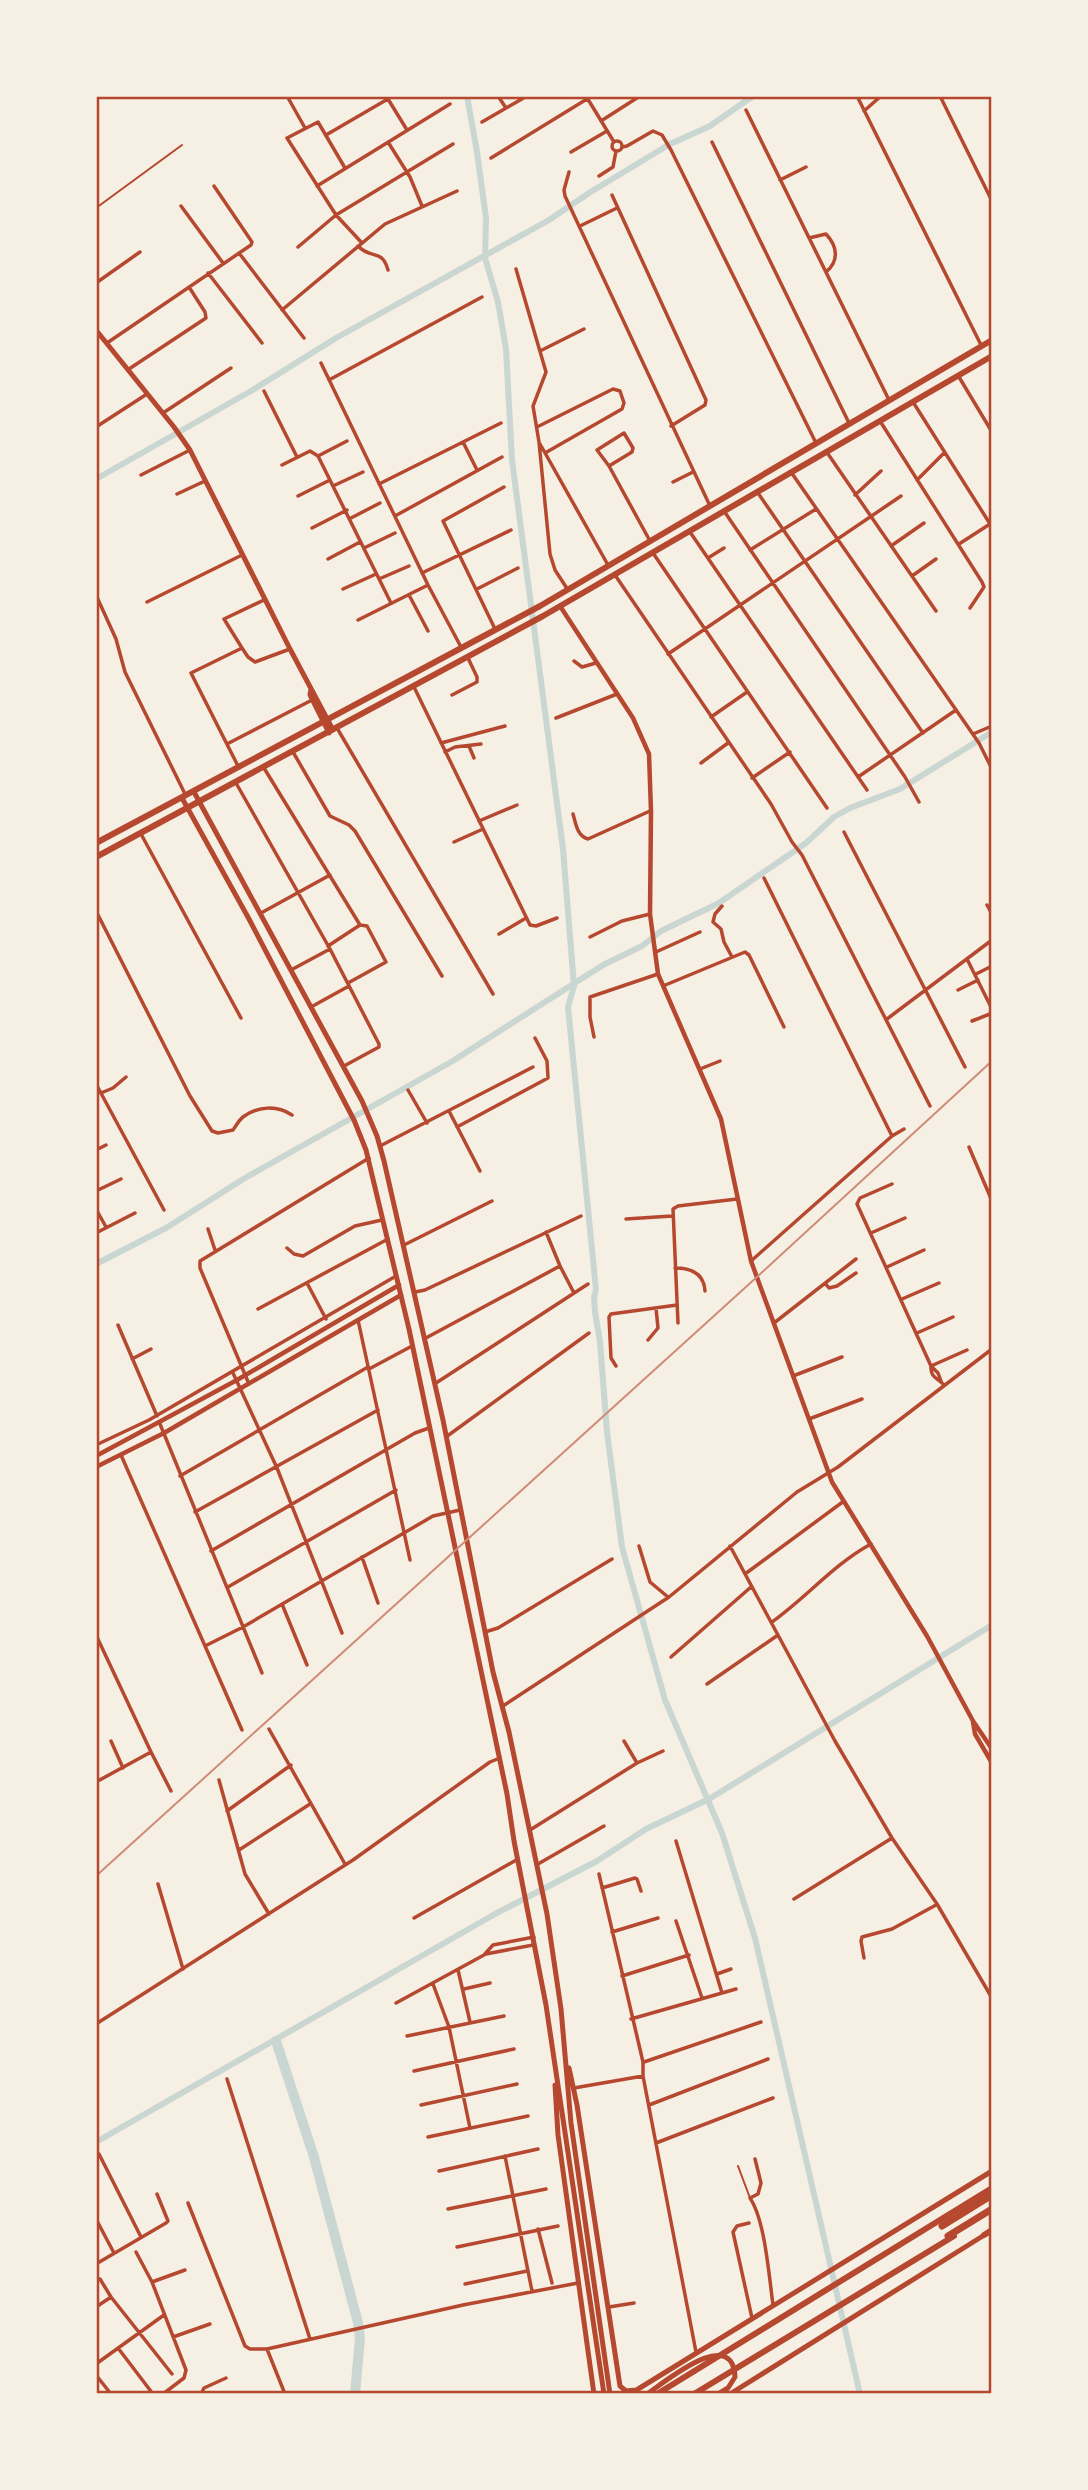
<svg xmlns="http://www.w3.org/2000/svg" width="1088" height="2490" font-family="'Fira Sans',sans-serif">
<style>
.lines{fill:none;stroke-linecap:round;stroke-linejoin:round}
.canal{stroke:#c9d6d2;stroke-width:6}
.river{stroke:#c9d6d2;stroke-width:10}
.service{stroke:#b5482f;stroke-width:2}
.minor{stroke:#b5482f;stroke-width:3.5}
.tertiary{stroke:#b5482f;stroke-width:4.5}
.secondary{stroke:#b5482f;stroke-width:5}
.primary{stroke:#b5482f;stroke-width:6}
.trunk{stroke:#b5482f;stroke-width:6}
.motorway{stroke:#b5482f;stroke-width:7}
.rail{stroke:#cf8b77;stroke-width:2}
.neatline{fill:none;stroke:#b5482f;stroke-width:2.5}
</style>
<rect width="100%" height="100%" fill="#f6efe4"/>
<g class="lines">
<!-- canal -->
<path class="canal" d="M467 96 477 152 486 218 485 258 498 302 506 349 512 460 563 849 574 986 568 1007 596 1290 594 1297 595 1312 600 1342 607 1432 622 1547 665 1700 722 1833 755 1938 860 2394
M96 479 251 391 336 338 549 220 589 193 670 144 710 126 753 96
M96 1264 166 1228 245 1178 451 1062 603 965 642 946 661 931 719 903 806 843 834 817 850 808 900 789 992 732
M96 2142 495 1914 597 1861 646 1829 709 1799 992 1625"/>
<!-- river -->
<path class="river" d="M276 2041 314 2157 358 2323 360 2338 355 2394"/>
<!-- service -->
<path class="service" d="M96 208 182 145
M738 2166 750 2198"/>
<!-- minor -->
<path class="minor" d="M287 96 305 128
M498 96 506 108
M586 96 614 142
M857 96 981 345
M940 96 992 201
M388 99 407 130
M746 110 889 400
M864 111 881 96
M601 121 640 96
M482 122 527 96
M326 135 393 96
M612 146a5 5 0 1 1 10 0a5 5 0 1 1-10 0Z
M388 142 410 177 422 206
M712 142 849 423
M622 147 627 146 653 131 662 135 671 150 816 443
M571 152 607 131
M491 158 587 99
M345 168 318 122 287 138 336 215 362 243
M569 172 564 190 565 196 710 506
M599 176 613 167 616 151
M780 180 806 167
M317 186 450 104
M612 195 706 400 705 405 671 426
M181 206 223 263
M580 226 617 208
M809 238 826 234C838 247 839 261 826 272
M358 246C371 260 382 248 388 270
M298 247 336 215 453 144
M239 253 304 338
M516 269 546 372 533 406 539 442 550 554 555 570 568 590
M208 273 262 343
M96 283 140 252
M282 310 385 224 457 191
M107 343 251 245 252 242 214 186
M540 351 584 329
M321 363 428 585 461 647
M129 369 206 318 205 312 189 287
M959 377 992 432
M329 380 482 297
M264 391 297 457
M913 402 992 527
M163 413 231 368
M880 421 982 582 984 587 970 608
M96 427 147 394
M537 427 613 389 620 391 624 403 622 409 545 453
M463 442 477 470
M540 444 608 565
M826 451 936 611
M318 456 391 603
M282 465 310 451 318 456 347 441
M609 466 632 452 633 448 624 433 597 450 609 466 650 541
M791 472 979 743 992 769
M141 475 190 450
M917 480 944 453
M673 482 693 472
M379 484 501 423
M333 486 363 472
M758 493 923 733
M177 494 205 481
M855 495 881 471
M298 496 330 480
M724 511 905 777 919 802
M395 516 502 457
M351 518 380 503
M312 528 347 510
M690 532 867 790
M959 544 990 524
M891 546 924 523
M364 548 395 533
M750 550 816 509
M653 553 827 808
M708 558 724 548
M328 559 360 542
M422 573 511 530
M615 575 771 804 792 842 802 855 930 1106
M912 576 936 559
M379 579 409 566
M343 589 376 574
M477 589 518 568
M96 595 116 639 125 672 186 796
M409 595 428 631
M147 602 242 555
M358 620 428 585
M495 629 443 521 504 487
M242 648 248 657 255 662 290 649
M668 654 901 496
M574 661 582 667 596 663
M414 687 530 925 536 926 557 918
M452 695 477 682V677L468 658
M711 717 747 692
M556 718 617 694
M337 728 493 994
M973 734 992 726
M441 743 505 726
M227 744 312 700
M469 746 474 758
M293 752 330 816 349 825 355 831 442 976
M445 752 455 747 481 744
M701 763 728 743
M239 768 191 673 242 648 224 619 264 600
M264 768 360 925 367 926 386 962 348 983
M858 777 956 710
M752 778 790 752
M236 783 330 949 379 1044V1047L344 1066
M573 814C576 824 577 836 588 839L650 811
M479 821 517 805
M844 832 965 1067
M141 834 241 1018
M454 842 483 829
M764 878 892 1136
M987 905 992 914
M722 906 715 914 713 922 721 929 724 942 732 957
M96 911 190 1096 212 1131 218 1133 233 1130C236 1126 239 1120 243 1117 258 1106 277 1105 292 1115
M261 913 330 875
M499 934 526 918
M590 937 622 921 650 914
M328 946 360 925
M656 952 700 932
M967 959 992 1009V1021
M291 970 330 949
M976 974 992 966
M663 986 745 952 749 955 784 1027
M958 990 978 980
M311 1007 349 986
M887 1019 992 940
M972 1021 990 1014
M594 1037 590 1017V997L658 974
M700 1069 720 1061
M96 1084 164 1210
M408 1090 427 1123
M101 1093 113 1088 126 1077
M449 1111 480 1171
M457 1127 548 1078 547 1061 535 1038
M380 1146 533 1067
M969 1147 992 1201
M96 1150 106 1145
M892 1184 860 1198 857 1204 931 1366C930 1378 938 1378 944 1385
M96 1191 121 1179
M96 1209 106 1227
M626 1219 672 1216
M208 1229 215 1250
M546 1232 560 1266
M96 1233 135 1213
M871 1233 905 1218
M404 1245 492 1201
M287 1248 294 1254 303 1256 355 1226 382 1220
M751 1261 892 1136 904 1129
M887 1267 924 1250
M675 1268C692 1268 704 1274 705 1291
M307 1283 326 1319
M825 1283 829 1288 837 1286 856 1273
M415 1292 425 1290 581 1216
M902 1299 939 1283
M258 1309 388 1239
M358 1320 410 1560
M678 1323 673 1209 678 1206 737 1199
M774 1323 856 1259
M118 1325 157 1416
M917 1333 953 1317
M424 1339 560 1266 574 1293
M648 1340 658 1328 656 1308
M132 1359 151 1349
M616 1366 611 1358 609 1317 611 1314 677 1305
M931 1366 967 1350
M931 1366 938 1373 941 1381
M369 1369 412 1346
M233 1373 277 1468 342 1633
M793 1376 842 1357
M436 1383 588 1284
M249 1384 200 1268V1261L369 1158
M809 1419 862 1399
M160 1424 262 1673
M446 1437 589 1333
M96 1445 149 1420 396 1276
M121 1455 242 1730
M180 1476 368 1367
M195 1512 378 1410
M639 1546 650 1582 668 1597
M730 1546 835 1741 892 1838 937 1904 992 1998
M211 1551 415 1433 429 1428
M362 1557 378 1603
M745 1574 844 1501
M228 1587 396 1490
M282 1604 307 1665
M772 1622C806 1598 834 1564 871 1544
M485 1632 498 1628 612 1559
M96 1635 151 1752 96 1782
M207 1645 243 1627 433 1516 460 1510
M671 1657 751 1587
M707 1684 778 1635
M503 1706 669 1597 797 1492 838 1467 992 1349
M269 1729 345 1864
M111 1741 123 1768
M624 1741 637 1763
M151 1752 171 1791
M219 1780 245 1874 269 1914
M227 1811 291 1765
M530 1830 637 1763 663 1751
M676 1841 722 1993
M239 1850 310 1804
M538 1864 604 1826
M599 1874 643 2062V2076L696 2352
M158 1884 183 1969
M602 1888 635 1878 637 1879 641 1891
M794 1899 892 1838
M414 1918 518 1859
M676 1921 702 1998
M612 1932 658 1918
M486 1954 533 1945
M864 1958 861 1941 862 1937 892 1929 936 1905
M458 1970 470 2022
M717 1974 731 1969
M622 1976 689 1955
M433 1984 449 2027 470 2128
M464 1989 490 1983
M396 2003 484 1955 493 1945 534 1937
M631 2019 736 1989
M96 2024 353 1860 490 1762 500 1758
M407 2036 504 2016
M644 2062 761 2022
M414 2071 514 2049
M227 2079 310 2339
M574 2088 643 2076
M421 2105 517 2084
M649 2105 768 2059
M428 2137 528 2116
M656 2143 773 2098
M99 2154 141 2237
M505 2156 532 2291
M755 2159 761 2183 758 2194 750 2198C765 2220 769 2276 773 2305
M439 2171 538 2149
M188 2203 245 2346 250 2349H267L463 2305 578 2283
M448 2209 546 2189
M96 2219 114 2253
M749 2223 737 2226 733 2232 752 2318
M538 2229 552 2283
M457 2247 558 2226
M136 2252 152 2282 186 2370 184 2378 163 2394
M96 2264 166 2223 168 2221 157 2194
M100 2279 111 2297 172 2374
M152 2282 185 2270
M465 2284 527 2271
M96 2307 111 2297
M609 2307 634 2303
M173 2337 210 2324
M118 2348 153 2394
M267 2349 285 2394
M96 2364 164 2315
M96 2375 111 2394
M201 2394 204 2388 226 2378"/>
<!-- tertiary -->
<path class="tertiary" d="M560 606 633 718 649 754 651 811 650 914 658 974 721 1119 751 1261 832 1482 927 1636 973 1721 992 1749
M96 1456 237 1380 399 1285
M96 1467 164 1433 401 1295
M973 1722 975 1734 992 1763"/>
<!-- secondary -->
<path class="secondary" d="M96 330 174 427 190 450 290 649 333 730
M311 689 310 695 329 733
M194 792 362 1101 377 1136 384 1161 443 1420 493 1672 509 1732 547 1914 561 2009 571 2123 610 2394
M182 798 249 919 354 1120 366 1150 409 1329 507 1794 514 1841 546 2005 604 2394
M569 2068 577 2105 620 2386 626 2391 636 2390
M555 2085 558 2135 594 2394
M630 2394 992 2171
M647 2394C665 2382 733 2325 735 2377L728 2388 718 2394
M730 2394 986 2234"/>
<!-- primary -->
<path class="primary" d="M96 843 540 606 992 340
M96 857 543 616 992 356"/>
<!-- trunk -->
<path class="trunk" d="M984 2235 992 2230
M657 2394 992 2188
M694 2394 954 2236"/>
<!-- motorway -->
<path class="motorway" d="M942 2226 992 2195
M948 2236 992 2209"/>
<!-- rail -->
<path class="rail" d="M96 1876 758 1276 992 1061"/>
</g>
<!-- border -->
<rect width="1088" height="2490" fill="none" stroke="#f6efe4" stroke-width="196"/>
<rect x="98" y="98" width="892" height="2294" class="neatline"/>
</svg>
